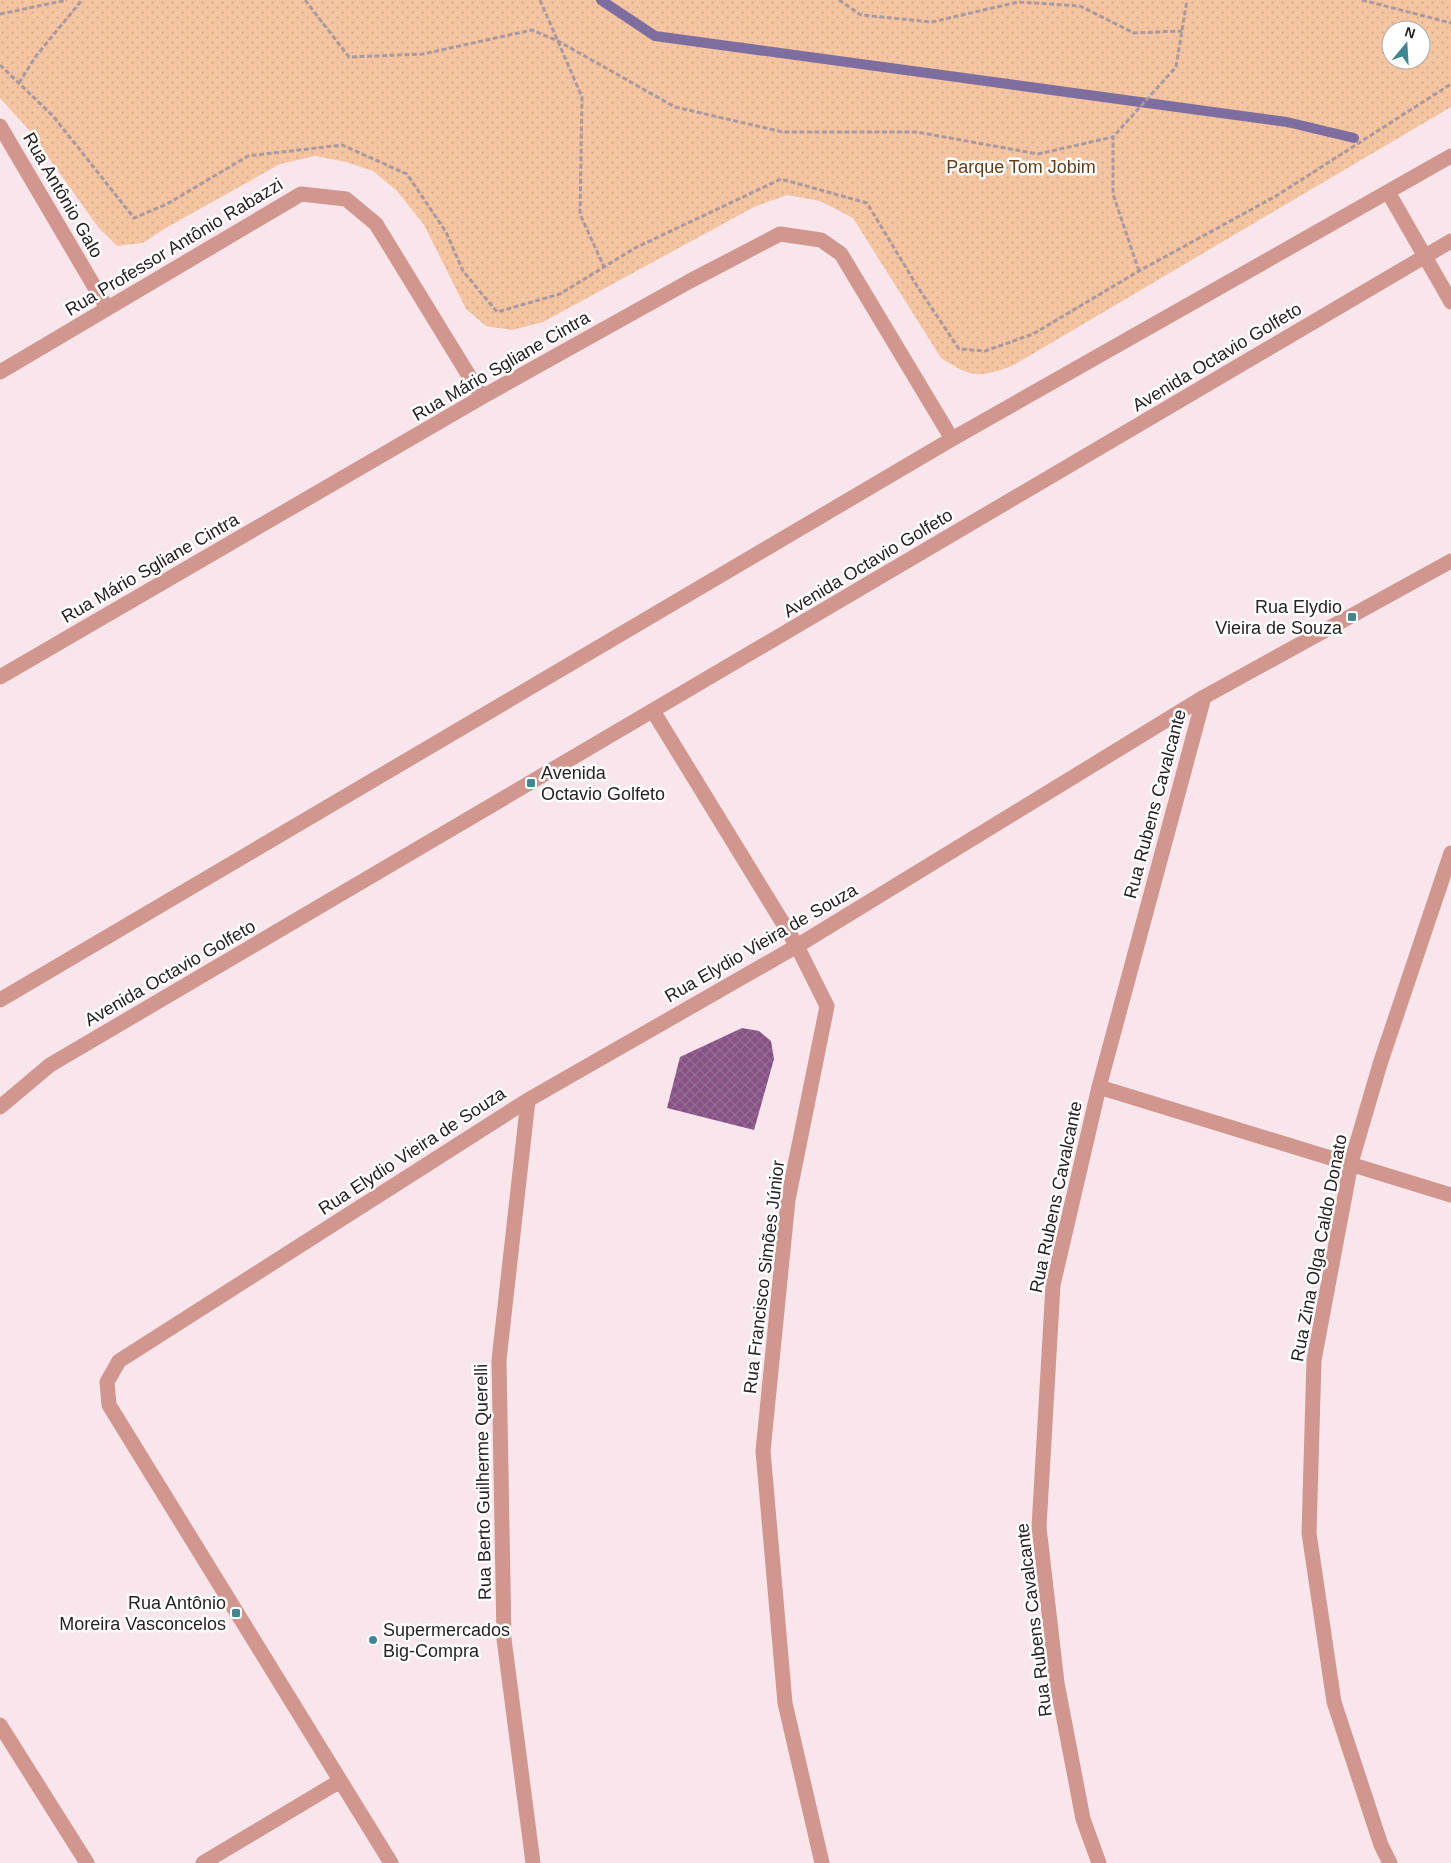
<svg xmlns="http://www.w3.org/2000/svg" width="1451" height="1863" font-family="Helvetica,sans-serif">
<style>
.park{fill:url(#park-dots);fill-rule:evenodd}
.lines{fill:none;stroke-linecap:round;stroke-linejoin:round}
.stream{stroke:#7e6e9f;stroke-width:10}
.building{fill:url(#building-cross-hatch)}
.path{stroke:#a89a9f;stroke-width:3;stroke-dasharray:5 2.5;stroke-linecap:butt}
.minor{stroke:#d1968e;stroke-width:15}
.poi-dot{fill:#408791;stroke:#fff;stroke-width:2}
.labels{text-anchor:middle;stroke-width:5;stroke-linejoin:round;paint-order:stroke}
.park-label{font-size:18px;fill:#683c17;stroke:#fff}
.street-label{font-size:18px;fill:#292224;stroke:#fff}
.poi-label{font-size:18px;fill:#292224;stroke:#fff;text-anchor:end}
</style>
<defs>
<pattern id="park-dots" width="8" height="8" patternUnits="userSpaceOnUse" patternTransform="scale(1.25)"><rect width="8" height="8" fill="#f5c5a2"/><path d="M2 2h.1M6 6h.1" fill="none" stroke="#d2a98b" stroke-width="1.8" stroke-linecap="round"/></pattern>
<pattern id="building-cross-hatch" width="8" height="8" patternUnits="userSpaceOnUse" patternTransform="scale(1.25)"><rect width="8" height="8" fill="#875186"/><path d="M0 0l8 8M0 8l8-8" fill="none" stroke="#956c94"/></pattern>
</defs>
<rect width="100%" height="100%" fill="#f8e6ec"/>
<!-- park -->
<path class="park" d="M0 0H1451V107L1012 366C978 378 972 378 941 358L853 218 820 201 787 195 754 207 543 322 512 330 486 326 466 309 424 225 397 191 373 171 346 162 315 156 280 164 164 229 143 243 117 246 98 227 29 130 0 98ZM1391 30H1421V60H1391Z"/>
<g class="lines">
<!-- stream -->
<path class="stream" d="M601 0 655 36 1287 122 1354 138"/>
</g>
<!-- building -->
<path class="building" d="M742 1028 759 1031 771 1041 774 1059 754 1130 667 1108 680 1057Z"/>
<g class="lines">
<!-- path -->
<path class="path" d="M305 0 349 57 423 54 532 30 558 41 675 107 783 132H917L1038 154 1113 137
M540 0 582 97 580 214 604 267
M839 0 861 15 932 22 1018 2 1080 6 1134 33 1182 31
M1362 0 1451 23
M0 14 67 0
M0 65 53 116 134 218 167 204 248 156 342 145 407 174 446 232 463 271 497 312 560 294 635 248 781 179 867 203 917 286 959 349 985 351 1033 334 1139 271 1276 196 1451 84
M19 83 36 56 82 0
M1139 271 1113 194V137L1176 67 1187 0"/>
<!-- minor -->
<path class="minor" d="M0 126 107 308
M1388 192 1451 302
M0 372 301 194 346 199 376 224 482 397
M0 677 482 397 690 281 780 234 821 240 841 254 952 439
M653 711 797 946 827 1006 788 1200 763 1451 785 1703 822 1863
M0 1000 952 439 1451 156
M1099 1087 1451 1195
M528 1100 499 1360 504 1639 533 1863
M0 1107 50 1065 1451 241
M0 1725 87 1863
M203 1863 340 1781
M391 1863 109 1405 107 1382 119 1361 528 1100 797 946 1204 697 1451 561
M1099 1863 1083 1819 1057 1683 1039 1527 1053 1285 1099 1087 1204 697
M1390 1863 1381 1845 1334 1702 1309 1533 1314 1360 1351 1163 1380 1064 1451 853"/>
</g>
<!-- markers -->
<g class="poi-dot">
<rect x="1347" y="612" width="10" height="10" rx="2.5"/>
<rect x="526" y="778" width="10" height="10" rx="2.5"/>
<rect x="231" y="1608" width="10" height="10" rx="2.5"/>
<circle cx="373" cy="1640" r="5"/>
</g>
<g class="labels">
<!-- park labels -->
<g class="park-label">
<text x="1021" y="173">Parque Tom Jobim</text>
</g>
<!-- street labels -->
<g class="street-label">
<text transform="translate(63 195) rotate(60)" y="6">Rua Antônio Galo</text>
<text transform="translate(174 247) rotate(-31)" y="6">Rua Professor Antônio Rabazzi</text>
<text transform="translate(1217 357) rotate(-31)" y="6">Avenida Octavio Golfeto</text>
<text transform="translate(501 366) rotate(-30)" y="6">Rua Mário Sgliane Cintra</text>
<text transform="translate(868 563) rotate(-31)" y="6">Avenida Octavio Golfeto</text>
<text transform="translate(150 568) rotate(-30)" y="6">Rua Mário Sgliane Cintra</text>
<text transform="translate(1155 804) rotate(-75)" y="6">Rua Rubens Cavalcante</text>
<text transform="translate(761 943) rotate(-30)" y="6">Rua Elydio Vieira de Souza</text>
<text transform="translate(170 973) rotate(-30)" y="6">Avenida Octavio Golfeto</text>
<text transform="translate(412 1151) rotate(-33)" y="6">Rua Elydio Vieira de Souza</text>
<text transform="translate(1056 1197) rotate(-78)" y="6">Rua Rubens Cavalcante</text>
<text transform="translate(1319 1248) rotate(-79)" y="6">Rua Zina Olga Caldo Donato</text>
<text transform="translate(764 1277) rotate(-83)" y="6">Rua Francisco Simões Júnior</text>
<text transform="translate(483 1482) rotate(-91)" y="6">Rua Berto Guilherme Querelli</text>
<text transform="translate(1034 1620) rotate(-97)" y="6">Rua Rubens Cavalcante</text>
</g>
<!-- poi labels -->
<g class="poi-label">
<text x="1342" y="613">Rua Elydio<tspan x="1342" dy="21">Vieira de Souza</tspan></text>
<text x="541" y="779" text-anchor="start">Avenida<tspan x="541" dy="21">Octavio Golfeto</tspan></text>
<text x="226" y="1609">Rua Antônio<tspan x="226" dy="21">Moreira Vasconcelos</tspan></text>
<text x="383" y="1636" text-anchor="start">Supermercados<tspan x="383" dy="21">Big-Compra</tspan></text>
</g>
</g>
<!-- north arrow -->
<g transform="translate(1406 45) rotate(18)"><circle r="24" fill="#ffffff" stroke="#a9a7a7"/>
<path d="M0-4L9 19L0 12L-9 19Z" fill="#408791"/>
<text y="-8" font-size="14" font-weight="bold" text-anchor="middle" fill="#292224">N</text>
</g>
</svg>
